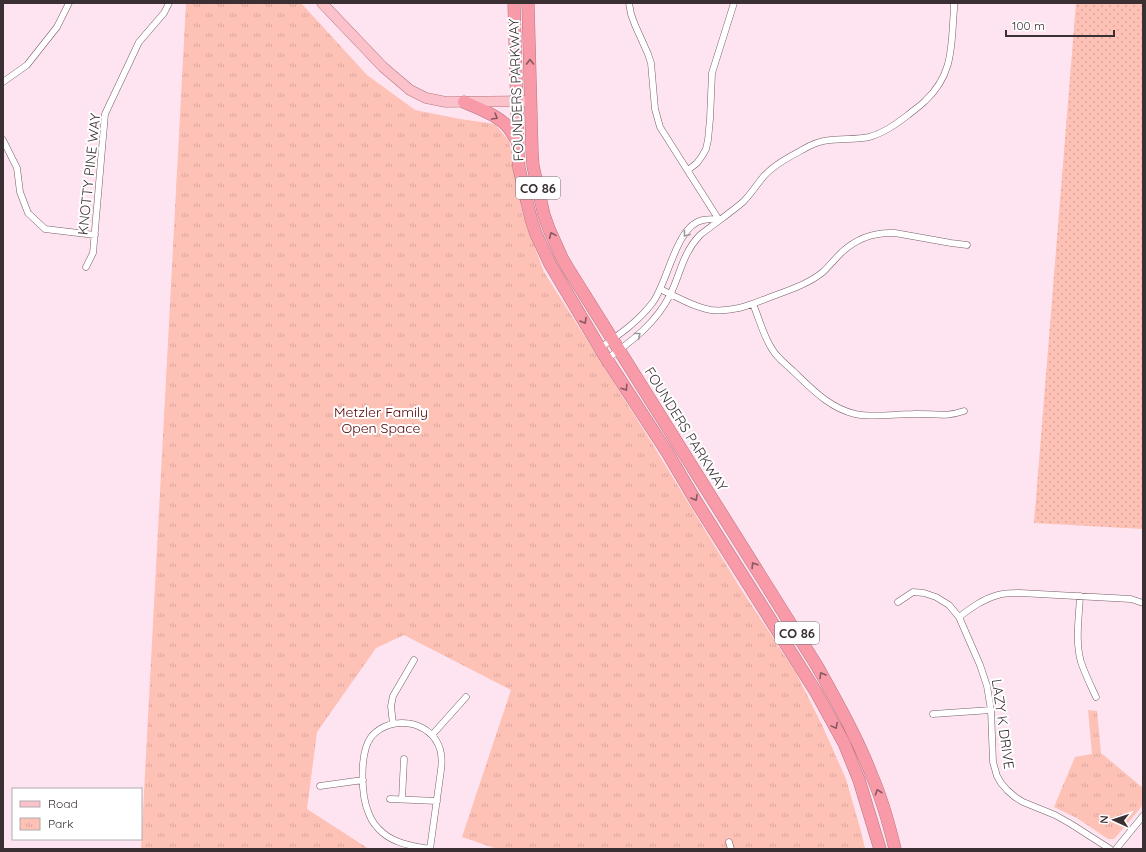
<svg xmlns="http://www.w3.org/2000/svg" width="1146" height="852" font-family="Quicksand,sans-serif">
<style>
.grass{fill:url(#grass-dots)}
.park{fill:url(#park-tufts)}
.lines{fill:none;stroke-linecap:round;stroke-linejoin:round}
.street-casing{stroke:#755e68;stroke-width:7}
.primary-casing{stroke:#b6757f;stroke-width:11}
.highway-casing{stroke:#b6757f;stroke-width:13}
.street{stroke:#fff;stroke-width:6}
.primary{stroke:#fbc2cb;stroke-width:10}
.highway{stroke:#f89aa8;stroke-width:12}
.oneway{stroke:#865a62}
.oneway2{stroke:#9c989a}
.labels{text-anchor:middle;stroke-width:4;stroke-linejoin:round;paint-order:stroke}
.shield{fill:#fff;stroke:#756e71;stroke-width:1}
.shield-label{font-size:13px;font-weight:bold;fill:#3a3034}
.street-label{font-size:14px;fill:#3a3034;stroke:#fff}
.park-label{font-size:14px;fill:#560000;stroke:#fff}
</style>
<defs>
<pattern id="grass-dots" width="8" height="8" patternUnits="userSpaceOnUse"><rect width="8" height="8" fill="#fdc1b6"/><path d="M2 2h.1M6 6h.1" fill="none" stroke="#daa69d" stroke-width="1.8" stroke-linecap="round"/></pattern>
<pattern id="park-tufts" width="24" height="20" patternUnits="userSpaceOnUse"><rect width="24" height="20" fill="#fdc1b6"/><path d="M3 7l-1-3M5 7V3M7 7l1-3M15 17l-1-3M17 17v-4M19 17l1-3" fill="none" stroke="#daa69d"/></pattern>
</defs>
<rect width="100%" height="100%" fill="#fee4f0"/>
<!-- grass -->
<path class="grass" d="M1076 3H1143V529L1034 523Z"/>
<!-- park -->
<path class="park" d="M186 3H301L367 75 415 110 460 119 495 124 509 141 523 216 544 272 650 440 739 586 796 673 822 725 846 779 862 835 865 849H497L462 837 511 690 404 635 376 648 317 732 307 809 369 849H141Z
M1088 710 1097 711 1101 753 1143 788V805L1115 838 1113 839H1108L1077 818 1054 807 1075 757 1092 754Z"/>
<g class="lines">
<!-- street casing -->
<g class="street-casing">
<path id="street" d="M629 3 631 14 635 25 648 54 651 63 655 109 660 127 719 220
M3 82 27 65 57 27 69 3
M3 140 17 168 20 192 28 213 45 229 95 235
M688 170 697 163 702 156 706 149 708 140 710 119 712 73 734 3
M86 267 93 253 105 114 139 42 164 13 169 3
M660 289C677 297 693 307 711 310 720 311 730 310 739 308 748 306 758 302 768 298 786 291 807 285 823 272 829 266 835 259 842 252 857 238 874 232 895 233L951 243 967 245
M753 304C759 318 763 335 772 349 777 358 786 364 793 371 811 388 829 408 855 414 874 418 894 414 913 414 933 413 944 418 964 411
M600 348C619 335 639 321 653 302 668 282 676 225 703 220 708 219 714 219 719 220
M607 359C632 341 656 323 670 295 681 273 682 254 700 235 714 224 730 213 743 202 751 194 757 184 764 176 774 165 789 157 802 150 810 145 820 141 830 140 843 138 856 140 869 137 884 133 896 124 908 115 914 110 920 106 925 101 954 74 951 46 954 9V3
M1080 596C1079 618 1075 641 1081 662 1085 674 1091 686 1096 697
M898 602 913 592 924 593 936 597 949 605 959 617 980 665 987 686 991 710 993 762 997 776 1001 783 1007 790 1015 797 1023 802 1055 815 1071 824 1110 849
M959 617C971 608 983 599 998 595 1005 593 1013 593 1020 593L1131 599 1143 603
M933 714 991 710
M393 724 391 706 393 696 414 660
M432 735 466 697
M320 786 363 780
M390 799 437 801
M402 799 404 759
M729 842 731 849
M429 849C414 846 396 844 383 833 377 828 372 822 369 814 361 796 359 754 371 737 390 714 431 720 440 749 442 756 442 763 441 770L430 849
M1116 849 1143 816"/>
</g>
<!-- primary casing -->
<g class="primary-casing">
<path id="primary" d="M322 3 383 67 410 90 426 98 446 102 530 101"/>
</g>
<!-- highway casing -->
<g class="highway-casing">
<path id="highway" d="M514 3 518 153 519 168 531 219 536 234 550 264 604 355 667 452 697 503 816 692 844 743 859 780 880 849
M528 3 532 151 533 166 544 215 549 229 562 258 569 270 817 666C837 702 857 737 872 776 882 799 889 824 895 849
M464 102C477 108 493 113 504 123 510 128 513 135 517 141"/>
</g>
<!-- street -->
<use href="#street" class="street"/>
<!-- primary -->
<use href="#primary" class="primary"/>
<!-- highway -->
<use href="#highway" class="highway"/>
</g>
<!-- one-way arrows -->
<defs><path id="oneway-chevron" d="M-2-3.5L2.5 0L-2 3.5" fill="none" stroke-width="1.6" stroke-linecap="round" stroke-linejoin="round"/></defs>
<g class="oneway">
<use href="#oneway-chevron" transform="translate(530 62) rotate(-91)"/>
<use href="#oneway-chevron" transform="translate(495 117) rotate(30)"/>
<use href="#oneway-chevron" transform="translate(552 235) rotate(-114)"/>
<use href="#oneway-chevron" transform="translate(584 321) rotate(59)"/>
<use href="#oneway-chevron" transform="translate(625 388) rotate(57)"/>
<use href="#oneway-chevron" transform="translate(695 498) rotate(61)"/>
<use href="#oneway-chevron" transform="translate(754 565) rotate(-122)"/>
<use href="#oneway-chevron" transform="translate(822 675) rotate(-120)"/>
<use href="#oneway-chevron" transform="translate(835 726) rotate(62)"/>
<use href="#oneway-chevron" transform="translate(878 792) rotate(-109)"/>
</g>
<g class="oneway2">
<use href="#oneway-chevron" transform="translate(686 234) rotate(128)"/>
<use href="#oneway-chevron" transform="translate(638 335) rotate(-39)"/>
</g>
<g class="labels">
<!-- shield labels -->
<g class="shield">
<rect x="516" y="177" width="44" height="22" rx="3"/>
<rect x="775" y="622" width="44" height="22" rx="3"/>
</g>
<g class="shield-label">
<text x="538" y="193">CO 86</text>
<text x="797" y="638">CO 86</text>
</g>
<!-- street labels -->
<g class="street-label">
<text transform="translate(516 90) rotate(-92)" y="5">FOUNDERS PARKWAY</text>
<text transform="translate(89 174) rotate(-84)" y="5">KNOTTY PINE WAY</text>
<text transform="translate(686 429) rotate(58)" y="5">FOUNDERS PARKWAY</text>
<text transform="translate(1003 724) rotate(82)" y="5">LAZY K DRIVE</text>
</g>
<!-- park labels -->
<g class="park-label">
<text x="381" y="417">Metzler Family<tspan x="381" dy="16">Open Space</tspan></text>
</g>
</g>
<!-- border -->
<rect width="1146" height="852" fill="none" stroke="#3a3034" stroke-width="8"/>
<!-- legend -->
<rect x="12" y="788" width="130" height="52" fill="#ffffff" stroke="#b0acae"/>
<rect x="20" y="801" width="20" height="6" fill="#fbc2cb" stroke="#b0acae"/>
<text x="48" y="808" font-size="12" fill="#3a3034">Road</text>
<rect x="20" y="818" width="20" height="12" fill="url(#park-tufts)" stroke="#b0acae"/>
<text x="48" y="828" font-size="12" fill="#3a3034">Park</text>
<!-- north arrow -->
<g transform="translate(1114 820) rotate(273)" stroke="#ffffff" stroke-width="3" paint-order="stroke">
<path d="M0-3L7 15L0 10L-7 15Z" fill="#3a3034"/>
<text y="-6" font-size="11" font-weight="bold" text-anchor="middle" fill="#3a3034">N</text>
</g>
<!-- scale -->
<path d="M1006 30v6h108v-6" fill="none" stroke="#3a3034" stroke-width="2"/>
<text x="1012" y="30" font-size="12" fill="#3a3034" stroke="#ffffff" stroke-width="3" paint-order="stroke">100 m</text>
</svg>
